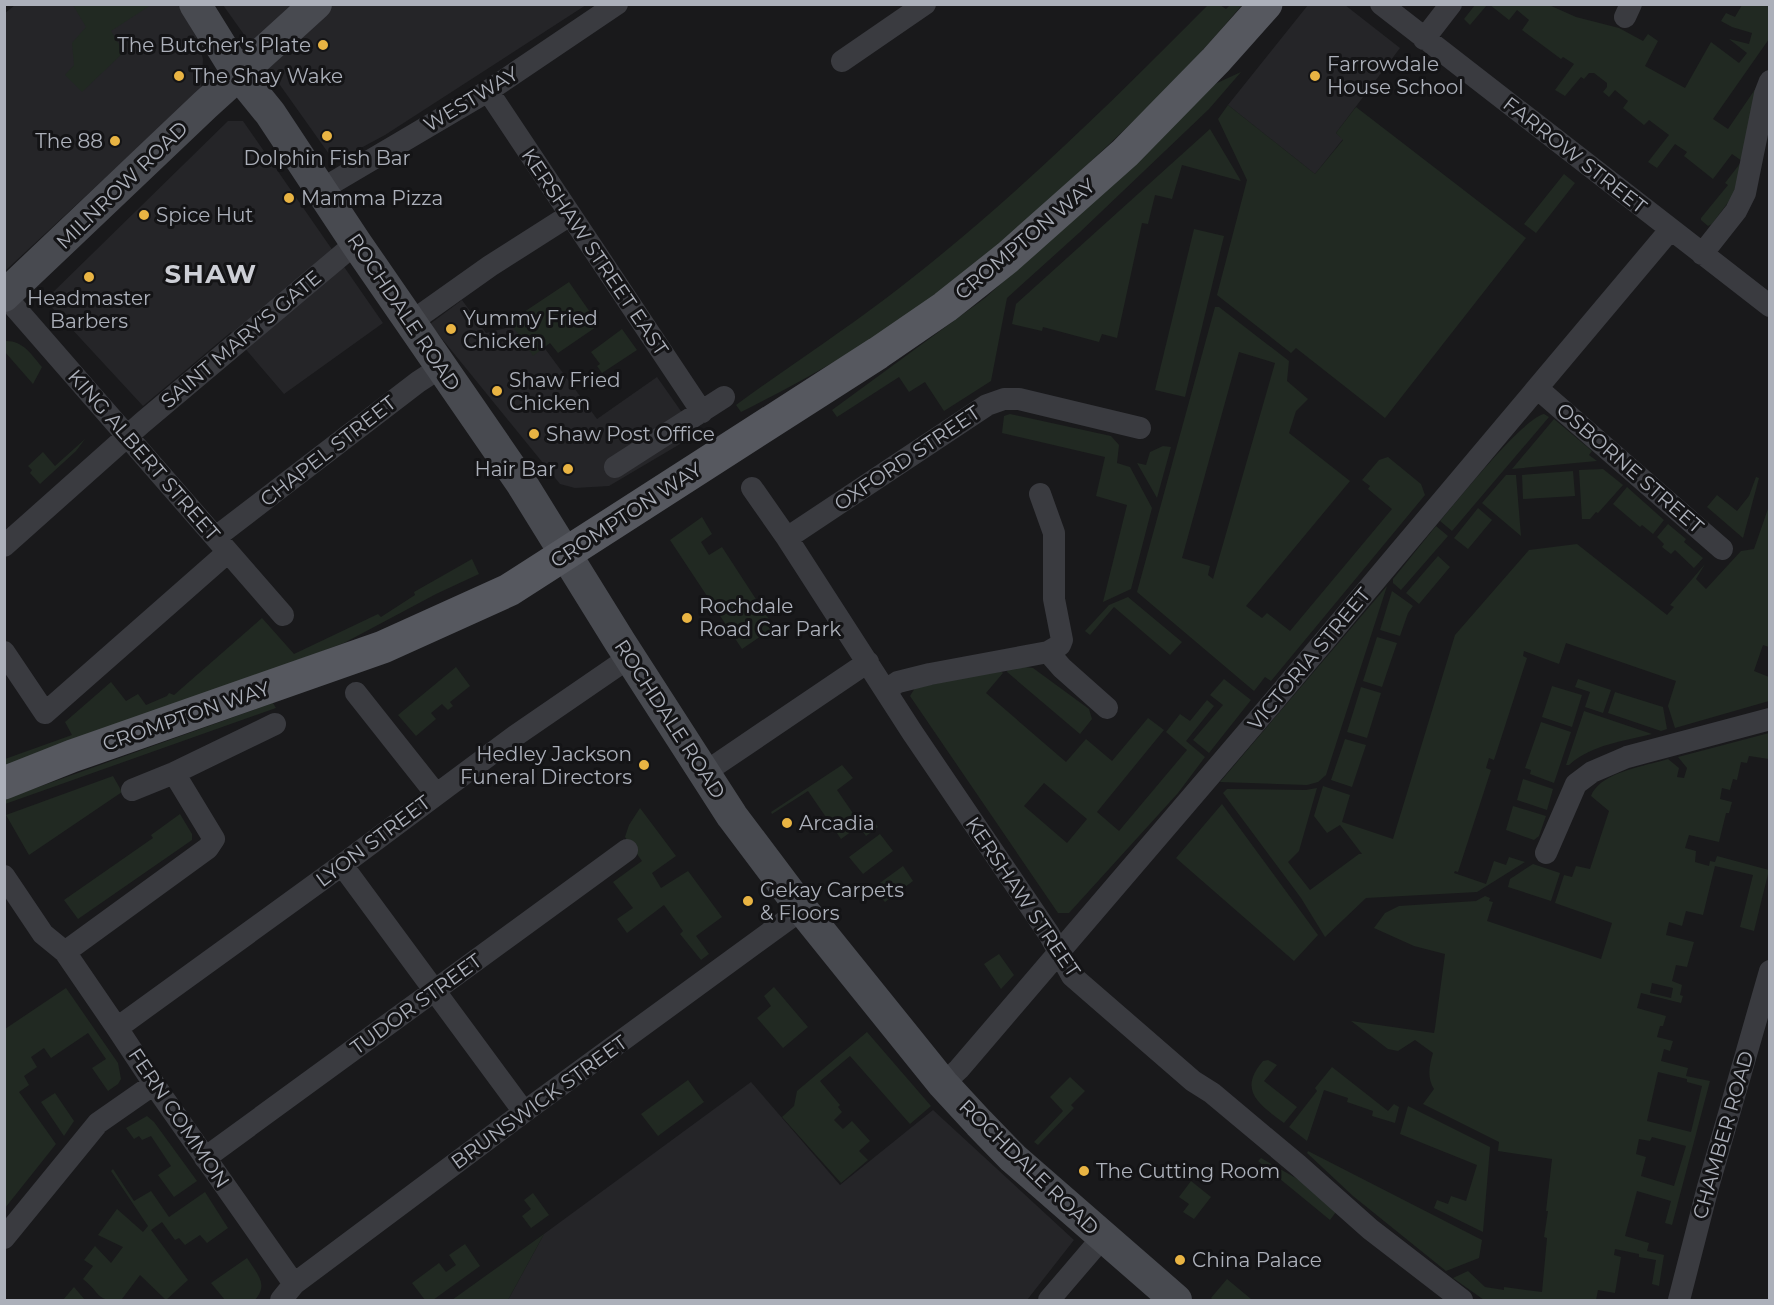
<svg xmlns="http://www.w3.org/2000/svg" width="1774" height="1305" font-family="Montserrat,sans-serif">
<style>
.built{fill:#252528}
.green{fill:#212922;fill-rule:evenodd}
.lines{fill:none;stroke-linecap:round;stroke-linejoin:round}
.street{stroke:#3a3b40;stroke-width:22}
.secondary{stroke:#484a50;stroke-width:32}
.primary{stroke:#56585f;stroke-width:33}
.poi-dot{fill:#e9b443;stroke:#141416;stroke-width:2}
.labels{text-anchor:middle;stroke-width:6;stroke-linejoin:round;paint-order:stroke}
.poi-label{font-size:20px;fill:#acb0ba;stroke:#141416;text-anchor:start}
.street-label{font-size:20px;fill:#acb0ba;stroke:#141416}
.district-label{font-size:26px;font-weight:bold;letter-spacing:1.5px;fill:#cdcfd6;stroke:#141416}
</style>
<rect width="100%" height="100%" fill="#19191b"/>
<!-- built -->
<path class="built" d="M15 5H178L197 38 203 59 201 89 5 271 4 14Z
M223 5H586L385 135 346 156 329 154Z
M1308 5H1345L1400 48 1336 133 1343 139 1315 174 1228 105Z
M228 121H243L383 323 284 394 231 332 143 406 45 300Z
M462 300 486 333 526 323 597 419 657 377 697 434 609 486 575 488 560 484 430 324Z
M751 1082 840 1185 933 1110 1074 1240 1027 1300H508L544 1234Z"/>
<!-- green -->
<path class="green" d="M73 5H151L111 31 124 52 82 92 65 75 74 65 72 43 86 27Z
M1208 5H1220L1226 9 1230 5H1242C1188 70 1127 129 1064 186 1015 231 965 276 910 314 856 351 799 383 741 412L736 405C785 369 836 336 885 299 1001 211 1106 108 1208 5Z
M1475 5H1487L1470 25 1464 19Z
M1490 5H1549L1576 17 1619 28 1643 41 1648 34 1658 41 1645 66 1685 88 1711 42 1739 63 1747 53 1729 39 1749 44 1752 33 1732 27 1721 21 1726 13 1735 17 1742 5H1769V39L1713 119 1728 129 1758 85 1738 189 1712 224 1708 226 1701 220V218L1728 185 1725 183 1742 161 1732 154 1713 179 1684 156 1687 152 1675 144 1657 168 1648 162 1669 135 1649 120 1644 125 1623 108 1628 101 1615 90 1609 97 1603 92 1607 87V83L1594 73H1589L1584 79 1581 77 1565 96 1555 90 1574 64 1563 57 1561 59 1522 30 1529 20 1517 10 1509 20Z
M1241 72 1209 109 1080 232 1007 298 991 381 944 411 925 382 909 392 899 377 837 417 832 410 985 298 1137 162 1203 92 1217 83Z
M1228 105 1315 174 1343 140 1336 133 1356 107 1526 238 1385 418 1296 348 1291 353 1217 295 1247 180 1218 119Z
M1210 129 1241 181 1182 165 1172 199 1155 195 1148 224 1142 223 1117 338 1102 334 1099 342 1043 327 1042 331 1012 324 1016 304Z
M1564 174 1575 183 1536 233 1524 224Z
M1194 229 1224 236 1185 397 1155 390Z
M569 282 599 325 558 353 550 343 533 356 528 348 534 343 529 336 523 340 509 322Z
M1215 307H1219L1289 361 1287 381 1308 399 1296 411 1289 433 1350 481 1246 606 1262 618 1267 613 1290 631 1392 509 1368 489 1370 486 1362 480 1379 460 1388 457 1421 484 1425 495 1271 681 1265 677 1254 691 1137 592ZM1239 352 1275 363 1213 579 1208 575 1210 566 1182 558Z
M622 329 637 350 602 373 597 366 600 364 591 352Z
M4 341C23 340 31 354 42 367L33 384 5 352Z
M1010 414 1111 436 1119 445 1117 463 1130 467 1152 508 1131 589 1103 602 1127 505 1096 496 1105 457 1002 433 1004 416Z
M1544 414 1549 417 1452 531 1440 521C1458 500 1522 419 1544 414Z
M1554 419 1592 451 1589 455 1597 461 1512 469Z
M85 439 76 451 40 484 30 473 32 470 28 466 43 452 55 466Z
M1163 446 1171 447 1157 498 1137 463 1146 465 1150 452Z
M1603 469 1623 485 1598 513 1596 512 1590 519H1582L1579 470Z
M1573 471 1575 496 1523 499 1522 475Z
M1506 475H1516L1521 536 1482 503Z
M1756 477 1759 478 1743 538 1707 507 1717 495 1737 511 1749 496Z
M1627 487 1664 520 1653 534 1642 525 1640 527 1613 504Z
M1769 506V647L1763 645 1754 671 1769 677V701L1675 728 1668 706 1676 681 1566 643 1559 664 1524 651 1523 656 1527 658 1494 760 1489 758 1486 768 1491 770 1458 872 1455 871 1454 873 1486 884 1494 861 1506 865 1509 857 1525 862 1477 892 1366 898 1325 937 1301 898 1223 793 1227 789 1306 790 1317 788 1299 851 1288 862 1310 890 1359 854H1362L1340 825 1327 833 1314 816 1323 786 1350 795 1342 822 1393 839 1455 635 1529 550 1577 544 1667 615 1674 607 1670 605 1705 564 1696 579 1706 589 1741 551 1754 549Z
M1478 508 1492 520 1468 549 1454 538Z
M702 517 712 534 701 542 709 555 722 547 774 627 742 649 670 540Z
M1668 524 1686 539 1684 542 1703 558 1694 568 1675 550 1671 554 1662 547 1664 544 1657 537Z
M1436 526 1448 536 1401 590 1393 583V579Z
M1438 556 1450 567 1419 604 1406 593Z
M472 559 479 574 436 594 344 643 5 768V759L72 735 65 722 111 682 126 701 138 694 146 705 167 696 169 693 174 695 262 618 294 654 378 614 381 617 415 595 414 592Z
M1387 586 1326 775 1318 782 1307 785 1220 782Z
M1392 591 1413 606 1408 613 1400 636 1380 630Z
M1128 597 1182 642 1170 655 1114 607 1090 635 1085 631 1109 605Z
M1377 637 1397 643 1382 687 1363 681Z
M456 667 470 686 450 702 453 706 448 710 442 704 431 713 436 719 416 736 398 715Z
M1025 667 1033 668 1089 709 1092 719 1080 734 1007 672 1008 669Z
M1000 670 1003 673 986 693 1066 762 1086 739 1112 761 1148 718 1164 730 1097 812 1119 831 1187 750 1166 732 1180 714 1190 721 1207 700 1214 706 1186 741 1205 757 1178 793 1069 913H1058L910 696 915 688ZM1044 783 1087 819 1067 843 1024 806Z
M1224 679 1251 700 1209 753 1193 740 1223 705 1210 695Z
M1578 679 1611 690 1603 713 1585 707 1590 692 1575 687Z
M1552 686 1582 695 1572 727 1542 717Z
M1361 687 1381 693 1367 738 1347 732Z
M1615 692 1663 707 1667 729 1661 731 1608 713Z
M273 703 276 708 5 804V799Z
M1584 711 1652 734C1623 741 1591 745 1569 765H1566Z
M1541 722 1571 732 1554 783 1530 774 1531 770 1525 768Z
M1769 733V759L1749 756 1747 763 1741 762 1737 780 1733 779 1730 790 1722 788 1720 799 1732 802 1729 813H1726L1719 842 1689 835 1685 848 1696 851 1695 862 1709 866 1710 861 1715 862 1717 856 1769 870 1754 931 1740 927 1753 875 1715 866 1703 915 1686 911 1682 926 1669 922 1666 935 1694 942 1687 967 1676 965 1672 981 1682 985 1680 995 1683 996 1681 1003 1641 993 1637 1008 1666 1016 1663 1026H1660L1657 1037 1673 1041 1670 1051 1664 1049 1661 1061 1688 1068 1686 1076 1710 1081 1672 1225 1665 1223 1671 1201 1637 1191 1625 1236 1649 1243 1647 1251 1664 1255 1659 1286 1652 1284 1656 1260 1639 1257V1254L1615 1249 1614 1255 1621 1257 1615 1293 1598 1290 1596 1300H1484L1453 1278 1468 1271 1485 1287 1504 1290V1287L1542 1292 1547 1238 1544 1237 1548 1211H1546L1552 1159 1498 1151 1499 1142 1423 1104 1434 1089C1427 1078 1429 1066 1433 1053L1415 1040 1398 1051 1388 1049 1351 1021 1434 1033 1435 1028 1445 954 1414 946 1374 928 1385 913 1399 906 1476 901 1485 896 1490 898 1489 901 1493 902 1487 921 1601 959 1612 923 1555 903 1564 875 1572 877 1576 866 1590 869 1609 811 1591 796C1600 772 1646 766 1668 759L1679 768 1677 777 1684 778 1687 768 1678 757ZM1652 983 1673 988 1671 998 1650 993ZM1658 1072 1687 1079V1082L1702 1086 1691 1132 1647 1121ZM1652 1137 1686 1146 1674 1186 1641 1176 1646 1157 1636 1154 1639 1139 1650 1141Z
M1345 739 1366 745 1352 787 1331 780Z
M842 765 853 778 837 790 859 822 869 815 878 827 866 836 859 826 841 839 808 791 772 814 771 812Z
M113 776 122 792 29 855 6 815Z
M1523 779 1553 789 1547 810 1517 800Z
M1222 804 1318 935 1294 961 1176 858Z
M1513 806 1546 816 1539 836 1534 840 1506 830Z
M640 808 676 856 652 873 661 888 688 871 722 917 696 936 709 954 701 960 680 934 683 931 664 905 627 933 617 919 633 908 613 882 642 861 625 837 629 825Z
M180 814 192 834V840L78 919 64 900 153 838 151 835Z
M880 834 893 851 863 874 849 857Z
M1533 864 1560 873 1551 901 1508 887 1510 879Z
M903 866 913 881 885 902 873 888Z
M999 954 1014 975 1001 989 984 964Z
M774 987 808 1027 783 1048 757 1018 771 1006 764 996Z
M66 988 118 1063 121 1079 118 1084 108 1091 92 1068 106 1059 88 1033 51 1058 44 1048 31 1057 37 1067 24 1076 29 1085 19 1092 56 1144 5 1208V1029Z
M867 1032 931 1106 910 1124 850 1056 820 1081 840 1105 838 1107 842 1112 834 1120 843 1129 852 1121 870 1141 859 1151 868 1160 841 1183 782 1117 794 1106 797 1091Z
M1268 1060 1277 1065 1264 1081 1297 1107 1284 1123C1260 1105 1237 1091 1263 1061Z
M1332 1067 1388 1111 1394 1104 1399 1107 1395 1123 1372 1116 1373 1111 1347 1102 1348 1098 1324 1090 1307 1141 1289 1127 1317 1091 1315 1088Z
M1070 1077 1085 1091 1071 1105 1074 1108 1038 1145 1034 1142 1063 1111 1050 1097Z
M688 1080 704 1102 658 1136 641 1114Z
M55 1093 74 1121 64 1136 41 1102Z
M1408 1106 1490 1147 1483 1232 1434 1208 1437 1200 1448 1204 1451 1196 1466 1201 1477 1165 1400 1134Z
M147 1116 154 1122 197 1181 174 1197 158 1175 171 1166 151 1136 142 1140 139 1136 134 1139 126 1128Z
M1308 1151 1482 1240 1479 1258 1446 1271 1353 1196 1307 1153Z
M1261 1158 1301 1181 1336 1212 1330 1220 1258 1161Z
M113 1169 134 1201 151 1191 169 1217 205 1192 228 1228 207 1243 200 1235 185 1245 179 1238 175 1240 162 1222 151 1230 188 1280 166 1300 140 1275 122 1299 123 1300C94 1301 103 1295 83 1279L93 1266 84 1260 95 1246 111 1263 123 1247 98 1235 117 1209 143 1232 148 1226 111 1171Z
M1191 1181 1211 1197 1194 1219 1183 1212 1189 1204 1179 1197Z
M533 1193 549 1215 531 1228 522 1216 531 1209 524 1200Z
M544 1234 508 1300H452Z
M465 1244 480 1266 433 1300H425L412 1283 439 1263 446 1272 456 1265 449 1255Z
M247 1258C257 1274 269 1284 255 1300H225L211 1283Z
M1227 1279 1251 1299 1250 1300H1213L1211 1298Z
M74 1287 85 1300H63Z"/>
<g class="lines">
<!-- street -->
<path class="street" d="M1381 4 1770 306
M1625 17 1631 4
M1424 39 1451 4
M842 61 925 4
M488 91 702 412
M322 189 488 91 617 4
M1702 254 1736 211 1745 193 1765 94 1770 81
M5 296 283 615
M411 322 490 266 570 215
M1537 388 1722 549
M615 467 724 397
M752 488 787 538 912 732 1049 934 1072 976 1193 1081 1212 1093 1298 1165 1370 1229 1462 1300
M216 537 418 382 441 367
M787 538 987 405 1004 399H1019L1140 428
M4 546 142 423 356 243
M4 652 45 713 228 552
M1048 652 1062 668 1107 708
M886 690 898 682 930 674 1048 652 1060 645 1062 640 1054 599V533L1040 494
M356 693 436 794
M174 773 214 839 208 848 65 952 117 1028 162 1096 294 1284
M704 773 868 662
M132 790 174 773 275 724
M1546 853 1576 784 1592 772 1627 757 1770 719
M342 865 524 1112
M4 876 43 934 65 952
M117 1028 342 865 515 736 630 657
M943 1084 959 1069 1268 708 1670 230
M205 1158 627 850
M4 1238 98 1123 154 1084
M281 1300 294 1284 524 1112 802 909
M1049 1300 1102 1238
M1679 1300 1708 1187 1770 971"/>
<!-- secondary -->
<path class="secondary" d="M195 4 239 75 270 113 356 243 522 484 620 642 732 816 802 909 943 1084 979 1123 1013 1158 1176 1300
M4 296 205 105 316 4"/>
<!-- primary -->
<path class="primary" d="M4 783 72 756 383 647 509 590 878 353 945 307 1008 257 1125 153 1216 60 1266 4"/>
</g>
<!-- markers -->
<g class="poi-dot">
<circle cx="323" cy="45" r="6"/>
<circle cx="179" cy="76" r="6"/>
<circle cx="1315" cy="76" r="6"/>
<circle cx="327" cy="136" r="6"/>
<circle cx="115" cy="141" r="6"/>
<circle cx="289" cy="198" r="6"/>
<circle cx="144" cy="215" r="6"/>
<circle cx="89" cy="277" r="6"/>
<circle cx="451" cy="329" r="6"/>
<circle cx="497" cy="391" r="6"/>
<circle cx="534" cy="434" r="6"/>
<circle cx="568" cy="469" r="6"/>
<circle cx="687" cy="618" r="6"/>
<circle cx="644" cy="765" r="6"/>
<circle cx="787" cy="823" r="6"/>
<circle cx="748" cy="901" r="6"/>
<circle cx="1084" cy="1171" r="6"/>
<circle cx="1180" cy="1260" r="6"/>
</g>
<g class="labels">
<!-- poi labels -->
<g class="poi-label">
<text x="311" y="52" text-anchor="end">The Butcher's Plate</text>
<text x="1327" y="71">Farrowdale<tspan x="1327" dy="23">House School</tspan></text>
<text x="191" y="83">The Shay Wake</text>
<text x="103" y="148" text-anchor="end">The 88</text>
<text x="327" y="165" text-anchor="middle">Dolphin Fish Bar</text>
<text x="301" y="205">Mamma Pizza</text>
<text x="156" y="222">Spice Hut</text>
<text x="89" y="305" text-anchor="middle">Headmaster<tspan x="89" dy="23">Barbers</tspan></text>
<text x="463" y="325">Yummy Fried<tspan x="463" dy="23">Chicken</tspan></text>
<text x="509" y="387">Shaw Fried<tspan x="509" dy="23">Chicken</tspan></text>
<text x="546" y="441">Shaw Post Office</text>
<text x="556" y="476" text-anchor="end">Hair Bar</text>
<text x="699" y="613">Rochdale<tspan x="699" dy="23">Road Car Park</tspan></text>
<text x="632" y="761" text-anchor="end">Hedley Jackson<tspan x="632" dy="23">Funeral Directors</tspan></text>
<text x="799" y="830">Arcadia</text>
<text x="760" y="897">Gekay Carpets<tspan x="760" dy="23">&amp; Floors</tspan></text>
<text x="1096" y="1178">The Cutting Room</text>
<text x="1192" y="1267">China Palace</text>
</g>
<!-- street labels -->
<g class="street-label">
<text transform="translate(471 99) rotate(-31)" y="7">WESTWAY</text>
<text transform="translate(1575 155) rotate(38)" y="7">FARROW STREET</text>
<text transform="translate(122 185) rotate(-44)" y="7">MILNROW ROAD</text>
<text transform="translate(1025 239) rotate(-40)" y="7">CROMPTON WAY</text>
<text transform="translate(595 252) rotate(56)" y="7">KERSHAW STREET EAST</text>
<text transform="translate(404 312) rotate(56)" y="7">ROCHDALE ROAD</text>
<text transform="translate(241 339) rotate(-40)" y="7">SAINT MARY'S GATE</text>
<text transform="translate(328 451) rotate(-38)" y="7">CHAPEL STREET</text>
<text transform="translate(144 455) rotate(49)" y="7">KING ALBERT STREET</text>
<text transform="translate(907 458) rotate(-34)" y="7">OXFORD STREET</text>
<text transform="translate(1630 468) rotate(41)" y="7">OSBORNE STREET</text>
<text transform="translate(626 515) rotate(-33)" y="7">CROMPTON WAY</text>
<text transform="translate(1309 659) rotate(-50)" y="7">VICTORIA STREET</text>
<text transform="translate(186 716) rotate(-19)" y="7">CROMPTON WAY</text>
<text transform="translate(670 719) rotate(57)" y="7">ROCHDALE ROAD</text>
<text transform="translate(373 841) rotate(-37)" y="7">LYON STREET</text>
<text transform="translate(1023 897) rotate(56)" y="7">KERSHAW STREET</text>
<text transform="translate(416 1004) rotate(-36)" y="7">TUDOR STREET</text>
<text transform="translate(539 1102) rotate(-36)" y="7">BRUNSWICK STREET</text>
<text transform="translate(179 1118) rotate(56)" y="7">FERN COMMON</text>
<text transform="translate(1723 1135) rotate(-74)" y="7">CHAMBER ROAD</text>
<text transform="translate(1029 1167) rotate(44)" y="7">ROCHDALE ROAD</text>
</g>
<!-- district labels -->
<g class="district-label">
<text x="211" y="283">SHAW</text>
</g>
</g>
<!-- border -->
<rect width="1774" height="1305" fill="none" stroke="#acb0ba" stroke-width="12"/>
</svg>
